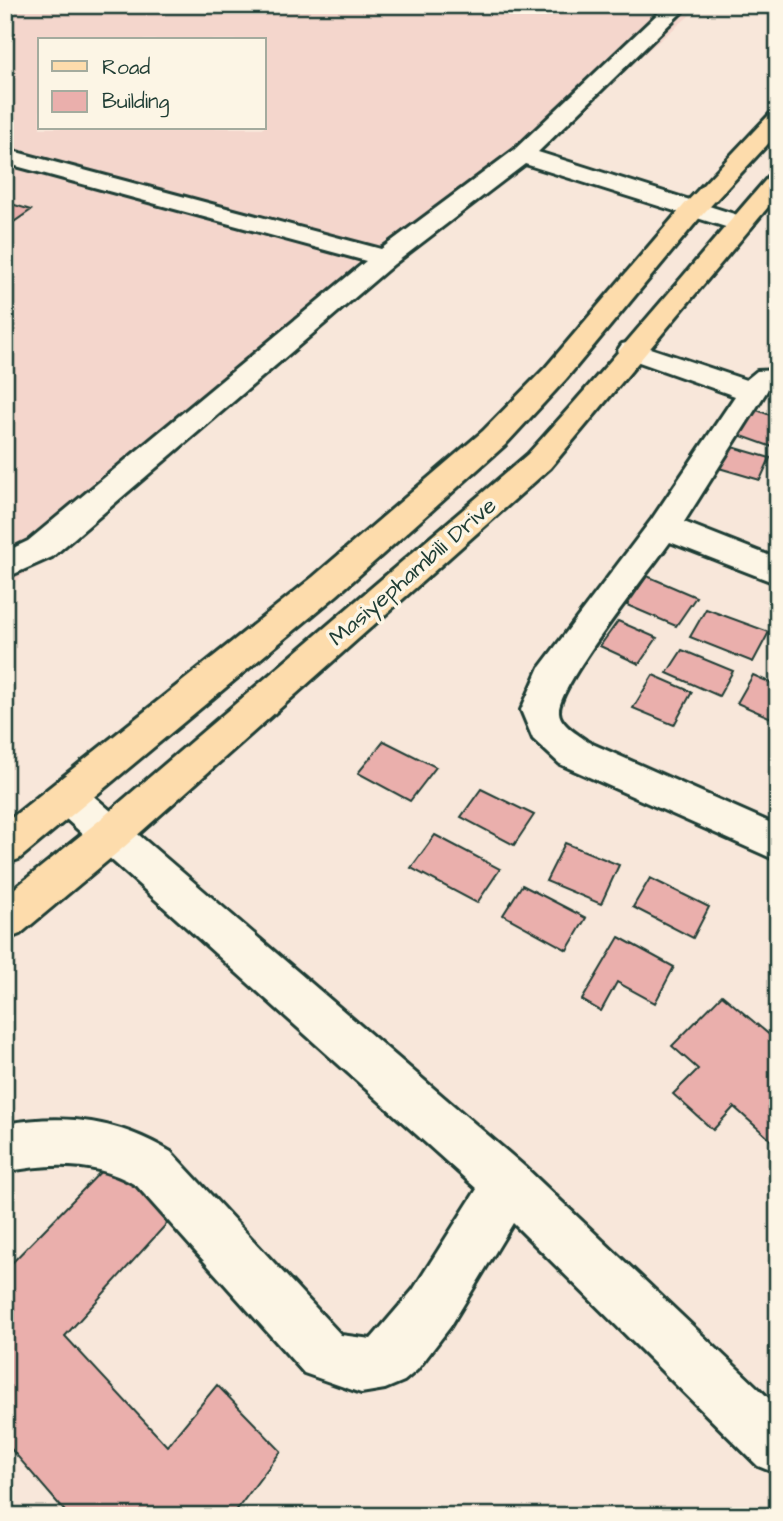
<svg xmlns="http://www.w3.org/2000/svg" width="783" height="1521" font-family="'Architects Daughter',sans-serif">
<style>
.built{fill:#f4d6cc;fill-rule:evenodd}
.building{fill:#eaafac;stroke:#1f3d34;stroke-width:2}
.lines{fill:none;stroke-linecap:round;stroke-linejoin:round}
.minor-casing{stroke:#1f3d34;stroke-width:6}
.major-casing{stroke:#1f3d34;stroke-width:6}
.minor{fill:#fcf5e5;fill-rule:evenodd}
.major{fill:#fddcac;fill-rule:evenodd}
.labels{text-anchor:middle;stroke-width:7;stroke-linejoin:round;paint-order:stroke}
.street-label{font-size:23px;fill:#1f3d34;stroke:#fcf5e5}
</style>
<rect width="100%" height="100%" fill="#f8e7da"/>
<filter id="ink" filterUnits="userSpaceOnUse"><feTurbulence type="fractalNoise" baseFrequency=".0143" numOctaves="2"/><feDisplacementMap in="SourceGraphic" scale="14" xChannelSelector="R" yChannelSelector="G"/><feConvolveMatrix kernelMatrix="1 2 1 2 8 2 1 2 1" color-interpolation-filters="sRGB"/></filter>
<g filter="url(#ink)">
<!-- built -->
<path class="built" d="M5 5H702L5 590ZM40 40H264V128H40Z"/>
<!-- building -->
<path class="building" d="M5 202 31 210 5 228Z
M754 409 778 418V449L736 434Z
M729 446 770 458 760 480 719 468Z
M647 576 696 597 676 626 627 605Z
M706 609 769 632 753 662 690 637Z
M618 621 657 638 639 664 600 646Z
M682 650 733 671 719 696 667 673Z
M653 675 692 692 674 725 633 708Z
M753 675 778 686V721L737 703Z
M384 741 436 767 410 801 358 773Z
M481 789 534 815 514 845 461 817Z
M435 835 500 869 477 903 411 868Z
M565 843 619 865 601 904 546 881Z
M650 878 709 907 693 938 633 907Z
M522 885 586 918 567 950 503 915Z
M619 937 674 967 655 1003 617 982 601 1011 582 1000Z
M722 995 778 1042V1137L773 1142 734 1107 713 1130 673 1094 698 1069 672 1046Z
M111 1161 171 1219 65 1336 167 1446 217 1385 281 1451 232 1516H69L5 1442V1266L7 1268Z"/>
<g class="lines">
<!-- minor casing -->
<g class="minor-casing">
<path id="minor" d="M667 5H689L538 152 750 219 754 224 750 229H732L525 164 394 264 52 557 5 578V552L28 541 366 261 5 163V149L381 249 514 150Z
M632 342 746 380 757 371 778 370V388L770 386 684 522 778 559V584L670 542C651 569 557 686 559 712 560 725 578 734 588 742L778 826V861L560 764 533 739 521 710 540 667 652 519 735 396 622 356 618 350 622 344Z
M69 782 83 787 525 1167 778 1407V1474L758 1466 513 1223 450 1327 417 1370 404 1381 385 1389 361 1393 304 1373 137 1186C97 1161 50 1163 5 1172V1124C65 1113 119 1120 171 1152L341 1335 371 1339 413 1290 477 1189 55 809 49 798 55 787Z"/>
</g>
<!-- major casing -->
<g class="major-casing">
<path id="major" d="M778 112V133L702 215 566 379 505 445 337 595 19 859 5 864V823L313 577 483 431 546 367 684 205 770 114Z
M778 173V195L550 468 124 847 20 934 5 940V896L96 823 528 454C611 363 689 268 770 175Z"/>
</g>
<!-- minor -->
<use href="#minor" class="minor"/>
<!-- major -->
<use href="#major" class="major"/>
</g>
</g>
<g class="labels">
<!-- street labels -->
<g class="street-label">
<text transform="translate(412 571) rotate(-41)" y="8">Masiyephambili Drive</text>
</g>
</g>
<!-- margin -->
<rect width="783" height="1521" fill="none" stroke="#fcf5e5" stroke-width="28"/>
<rect x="14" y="14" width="755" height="1493" fill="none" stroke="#1f3d34" stroke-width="2.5" filter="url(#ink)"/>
<!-- legend -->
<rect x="38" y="38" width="228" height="91" fill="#fcf5e5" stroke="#a4ab9e" stroke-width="2"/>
<rect x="52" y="61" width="35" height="10" fill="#fddcac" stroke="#a4ab9e" stroke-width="2"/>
<text x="102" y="74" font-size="21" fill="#1f3d34">Road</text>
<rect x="52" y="91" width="35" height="21" fill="#eaafac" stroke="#a4ab9e" stroke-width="2"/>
<text x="102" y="108" font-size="21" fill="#1f3d34">Building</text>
</svg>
